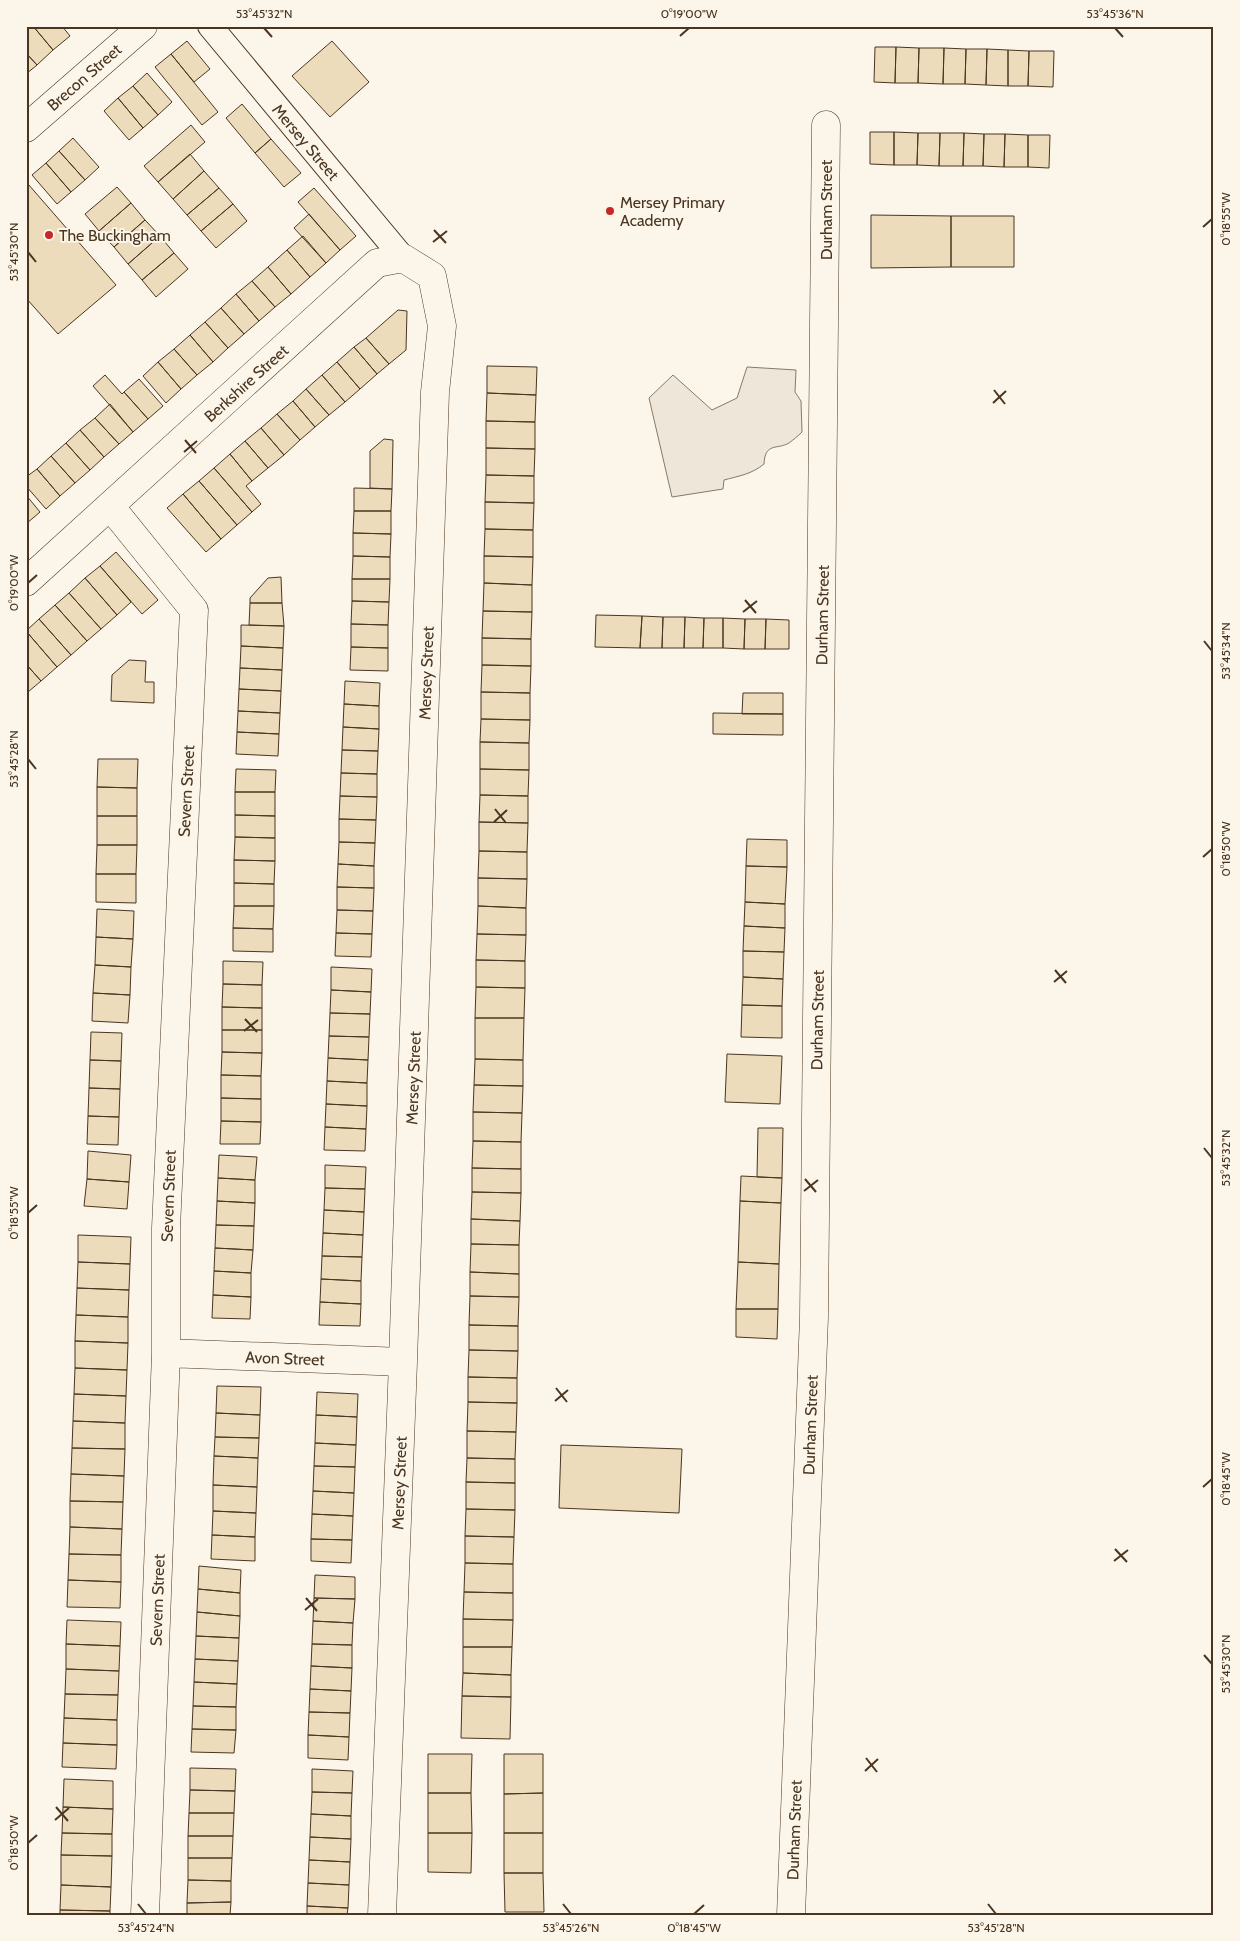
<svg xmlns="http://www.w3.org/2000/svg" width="1240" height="1941" font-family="Cabin,sans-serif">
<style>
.green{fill:#ede6d9;stroke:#887966}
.building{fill:#ecdcbc;stroke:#4a3520}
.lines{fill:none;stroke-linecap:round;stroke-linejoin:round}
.pedestrian-casing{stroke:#4a3520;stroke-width:26}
.minor-casing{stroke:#4a3520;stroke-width:29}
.pedestrian{stroke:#fbf6e9;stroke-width:24}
.minor{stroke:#fbf6e9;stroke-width:28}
.ticks{fill:none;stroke:#4a3520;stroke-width:2}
.poi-dot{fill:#c62828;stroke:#fbf6e9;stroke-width:2}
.labels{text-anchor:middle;stroke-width:4;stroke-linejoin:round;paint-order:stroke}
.street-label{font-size:16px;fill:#4a3520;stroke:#fbf6e9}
.poi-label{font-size:16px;fill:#4a3520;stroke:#fbf6e9;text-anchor:start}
.neatline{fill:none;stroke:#4a3520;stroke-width:2}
.ticks-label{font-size:12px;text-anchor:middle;fill:#4a3520}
</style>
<rect width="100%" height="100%" fill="#fbf6e9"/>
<!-- green -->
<path class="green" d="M747 367 796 370 795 392 801 401 802 432C798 436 793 440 789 443 777 450 765 442 764 464 752 474 739 476 724 480L723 489 672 497 649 398 673 375 712 410 737 398Z"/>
<!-- building -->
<path class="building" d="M28 26H33L53 50 37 65 26 53V28Z
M33 26H62L70 36 53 50Z
M187 41 210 69 194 82 171 54Z
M332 41 369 82 330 117 292 76Z
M875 47H896L895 83 874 82Z
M896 47 919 48 918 83H895Z
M919 48H944L943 84 918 83Z
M944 48 966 49 965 84H943Z
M966 49H987L986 85 965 84Z
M987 49 1008 50V86L986 85Z
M1008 50 1029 51 1028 86H1008Z
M1029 51H1054L1053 87 1028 86Z
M26 53 37 65 26 74Z
M171 54 218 112 202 125 155 67Z
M147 73 172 102 158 115 133 86Z
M133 86 158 115 143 128 118 98Z
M118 98 143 128 129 140 104 111Z
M242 104 271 139 255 153 226 118Z
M191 125 205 142 158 182 144 166Z
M870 132H894V165L870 164Z
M894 132 918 133 917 165H894Z
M918 133H940L939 166 917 165Z
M940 133H964L963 166H939Z
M964 133 984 134 983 166H963Z
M984 134H1005L1004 167 983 166Z
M1005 134 1028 135V167H1004Z
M1028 135H1050L1049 168 1028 167Z
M73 138 99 167 85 180 59 151Z
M271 139 301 173 284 187 255 153Z
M59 151 85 180 71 192 46 163Z
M190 154 204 171 173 199 158 182Z
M46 163 71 192 57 204 32 175Z
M204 171 219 188 187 215 173 199Z
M28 184 116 285 58 334 26 298V185Z
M117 187 131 203 99 231 85 214Z
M219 188 233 204 201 231 187 215Z
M314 188 356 236 340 250 298 202Z
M131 203 145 220 114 247 99 231Z
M233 204 247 221 216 248 201 231Z
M309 214 340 250 326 263 294 228Z
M871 215 951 216V267L871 268Z
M951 216H1014V267H951Z
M145 220 160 236 128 264 114 247Z
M160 236 174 253 142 280 128 264Z
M303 236 326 263 310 277 287 250Z
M287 250 310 277 291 294 268 267Z
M174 253 188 269 156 297 142 280Z
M268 267 291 294 275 307 252 281Z
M252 281 275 307 259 321 236 294Z
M236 294 259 321 244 334 221 308Z
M221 308 244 334 228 348 205 322Z
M398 310 407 311 406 350 389 364 366 338Z
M205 322 228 348 213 362 190 335Z
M190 335 213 362 197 375 174 349Z
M366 338 389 364 377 374 354 347Z
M354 347 377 374 360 389 337 362Z
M174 349 197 375 181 389 158 362Z
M158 362 181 389 166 403 143 376Z
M337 362 360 389 345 402 322 375Z
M487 366 537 367 536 395 487 393Z
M105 375 122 394 124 392 148 419 133 432 93 386Z
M322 375 345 402 329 415 306 389Z
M139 379 163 406 148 419 124 392Z
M306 389 329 415 315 427 293 401Z
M487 393 536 395 535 422 486 421Z
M293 401 315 427 300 440 277 414Z
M110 404 133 432 119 444 95 418Z
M277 414 300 440 284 455 261 428Z
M95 418 119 444 104 457 80 430Z
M486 421 535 422V449L486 448Z
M261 428 284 455 268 468 245 441Z
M80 430 104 457 90 470 66 443Z
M384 439 393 440 392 489 370 488V451Z
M245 441 268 468 252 481 230 454Z
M66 443 90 470 75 483 51 456Z
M486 448 535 449 534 476 486 475Z
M230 454 252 481 246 486 261 504 252 512 214 468Z
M51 456 75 483 60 496 37 469Z
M214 468 252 512 237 525 199 481Z
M37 469 60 496 46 509 26 486V477Z
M486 475 534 476V503L485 502Z
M199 481 237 525 221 539 183 494Z
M354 488 392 489 391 511H354Z
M183 494 221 539 206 552 167 508Z
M26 495 40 512 26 524Z
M485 502 534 503 533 530 485 529Z
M354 511H391V534L353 533Z
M485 529 533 530V557L484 556Z
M353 533 391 534 390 557 353 556Z
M116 552 158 600 142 614 100 566Z
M353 556 390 557V579H352Z
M484 556 533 557 532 585 484 583Z
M100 566 131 602 117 615 85 578Z
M281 577 282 603H250V598L268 578Z
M85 578 117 615 101 629 69 593Z
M352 579H390L389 602 352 601Z
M484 583 532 585V612L483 611Z
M69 593 101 629 87 641 55 605Z
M352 601 389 602 388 625 351 624Z
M250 603H282L284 626 249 625Z
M55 605 87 641 71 655 39 619Z
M483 611 532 612 531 639 482 638Z
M596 615 642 616 640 648 595 647Z
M642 616 663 617 662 648H640Z
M663 617H685L684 648H662Z
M685 617 704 618 703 648H684Z
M704 618H723V648H703Z
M723 618 745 619 744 649 723 648Z
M39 619 71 655 57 667 26 631Z
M745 619H766L765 649H744Z
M766 619 789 620V649H765Z
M351 624 388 625V648L351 647Z
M241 625 284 626 283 648 241 646Z
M26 631 57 667 41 681 26 664Z
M482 638 531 639V666L482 665Z
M241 646 283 648 282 670 240 668Z
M351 647 388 648V671L350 670Z
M129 660 146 661 145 682H154V703L111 701 112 675Z
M26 664 41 681 28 692 26 690Z
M482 665 531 666 530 693 481 692Z
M240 668 282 670 281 691 239 689Z
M345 681 380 683 379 706 344 704Z
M239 689 281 691 280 713 238 711Z
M481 692 530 693V720L481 719Z
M743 693H783V714H742Z
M344 704 379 706V729L343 727Z
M238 711 280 713 279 734 237 732Z
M713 713 783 714V735L713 734Z
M481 719 530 720 529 743 480 742Z
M343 727 379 729 378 751 342 750Z
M237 732 279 734 278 756 236 754Z
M480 742 529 743V770L480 769Z
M342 750 378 751 377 774 341 773Z
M98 759H138L137 788 97 787Z
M236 769 276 770 275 792H235Z
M480 769 529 770 528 796 480 795Z
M341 773 377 774V797L340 796Z
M97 787 137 788V816H97Z
M235 792H275V816L235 815Z
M480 795 528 796V823L479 822Z
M340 796 377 797 376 820 339 819Z
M235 815 275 816V838L235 837Z
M97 816H137V845H97Z
M339 819 376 820 375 843 339 842Z
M479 822 528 823 527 852 479 851Z
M235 837 275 838V861L234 860Z
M747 839 787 840V867L746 866Z
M339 842 375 843 374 866 338 864Z
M97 845H137L136 874H96Z
M479 851 527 852V879L478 878Z
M234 860 275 861 274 884 234 883Z
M338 864 374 866V888L337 887Z
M746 866 787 867 785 904 745 902Z
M96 874H136V903L96 902Z
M478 878 527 879 526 908 478 906Z
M234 883 274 884V906H234Z
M337 887 374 888 373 911 337 910Z
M745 902 785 904V928L744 926Z
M234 906H274L273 929 233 928Z
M478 906 526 908V935L477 934Z
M97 909 134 911 133 939 96 937Z
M337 910 373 911 372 934 336 933Z
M744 926 785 928 784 952 743 951Z
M233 928 273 929V952L233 951Z
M336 933 372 934 371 957 335 956Z
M477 934 526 935 525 961 476 960Z
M96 937 133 939 131 967 95 965Z
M743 951 784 952 783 979 743 977Z
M476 960 525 961V988L476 987Z
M223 961 263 962 262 985 223 984Z
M95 965 131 967 130 995 93 993Z
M331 967 372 969 371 992 331 990Z
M743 977 783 979 782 1006 742 1005Z
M223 984 262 985V1008L222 1007Z
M476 987 525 988 524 1018H475Z
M331 990 371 992 370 1014 330 1013Z
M93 993 130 995 128 1023 92 1021Z
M742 1005 782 1006V1038L741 1037Z
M222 1007 262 1008V1030H222Z
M330 1013 370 1014 369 1037 329 1036Z
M475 1018H524L523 1060 475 1059Z
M222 1030H262V1053L222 1052Z
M91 1032 122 1033 121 1061 90 1060Z
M329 1036 369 1037 368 1060 328 1058Z
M222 1052 262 1053 261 1076 221 1075Z
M727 1054 782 1056 780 1104 725 1102Z
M328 1058 368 1060 367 1083 327 1081Z
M475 1059 523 1060V1086L474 1085Z
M90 1060 121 1061 120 1089 89 1088Z
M221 1075 261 1076V1099L221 1098Z
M327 1081 367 1083V1106L326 1104Z
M474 1085 523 1086 522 1113 473 1112Z
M89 1088 120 1089 119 1117 88 1116Z
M221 1098 261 1099V1122L221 1121Z
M326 1104 367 1106 366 1129 325 1127Z
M473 1112 522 1113 521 1142 473 1141Z
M88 1116 119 1117 118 1145 87 1144Z
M221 1121 261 1122 260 1144H220Z
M325 1127 366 1129 365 1151 324 1150Z
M758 1128H783L782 1178 757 1177Z
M473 1141 521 1142V1169L472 1168Z
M88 1151 131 1155 129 1182 87 1179Z
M219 1155 257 1157 255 1180 218 1178Z
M325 1165 366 1167 365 1189 325 1188Z
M472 1168 521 1169V1193L472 1192Z
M741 1176 782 1178 781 1203 740 1201Z
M218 1178 255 1180V1203L217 1201Z
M87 1179 129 1182 127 1209 84 1206Z
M325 1188 365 1189 364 1212 324 1210Z
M472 1192 521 1193 520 1221 471 1219Z
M217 1201 255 1203 254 1226 216 1225Z
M740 1201 781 1203 779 1264 738 1262Z
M324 1210 364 1212 363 1235 323 1233Z
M471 1219 520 1221 519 1245 471 1244Z
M216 1225 254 1226 253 1250 215 1248Z
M323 1233 363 1235 362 1257 322 1256Z
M78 1235 131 1237 130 1264 78 1262Z
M471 1244 519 1245V1274L470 1272Z
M215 1248 253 1250 251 1273 214 1271Z
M322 1256 362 1257 361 1281 321 1279Z
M78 1262 130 1264 129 1290 77 1288Z
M738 1262 779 1264 778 1309H736Z
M214 1271 251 1273V1297L213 1295Z
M470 1272 519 1274V1297L470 1296Z
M321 1279 361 1281V1304L320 1302Z
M77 1288 129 1290 128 1317 76 1315Z
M213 1295 251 1297 250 1319 212 1318Z
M470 1296 519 1297 518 1326 469 1325Z
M320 1302 361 1304 360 1326 319 1325Z
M736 1309H778L777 1339 736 1337Z
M76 1315 128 1317V1343L75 1341Z
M469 1325 518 1326V1351L469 1350Z
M75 1341 128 1343 127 1370 75 1368Z
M469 1350 518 1351 517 1378 468 1377Z
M75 1368 127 1370 126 1396 74 1394Z
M468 1377 517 1378V1403L468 1402Z
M217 1386 261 1387 260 1415 216 1413Z
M317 1392 358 1394 357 1417 316 1415Z
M74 1394 126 1396 125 1423 73 1421Z
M468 1402 517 1403 516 1432 467 1431Z
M216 1413 260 1415 259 1438 215 1437Z
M316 1415 357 1417 356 1445 315 1443Z
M73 1421 125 1423V1449L72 1448Z
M467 1431 516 1432 515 1459 467 1458Z
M215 1437 259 1438 258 1458 214 1456Z
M315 1443 356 1445 355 1467 314 1466Z
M561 1445 682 1449 679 1513 559 1508Z
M72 1448 125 1449 124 1476 71 1474Z
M214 1456 258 1458 257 1487 213 1485Z
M467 1458 515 1459V1483L466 1482Z
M314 1466 355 1467 354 1493 313 1491Z
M71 1474 124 1476 123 1502 70 1501Z
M466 1482 515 1483V1510L466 1509Z
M213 1485 257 1487 256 1513 213 1511Z
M313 1491 354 1493 353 1516 312 1514Z
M70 1501 123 1502 122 1529 70 1527Z
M466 1509 515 1510 514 1537 465 1536Z
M213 1511 256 1513 255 1537 212 1535Z
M312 1514 353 1516 352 1540 311 1539Z
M70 1527 122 1529 121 1555 69 1554Z
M212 1535 255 1537V1561L211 1559Z
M465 1536 514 1537 513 1564 465 1563Z
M311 1539 352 1540 351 1563 311 1561Z
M69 1554 121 1555V1582L68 1580Z
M465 1563 513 1564V1593L464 1592Z
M199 1566 241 1570 240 1593 198 1589Z
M315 1575 355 1577V1599L314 1598Z
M68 1580 121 1582 120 1608 67 1607Z
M198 1589 240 1593V1616L197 1612Z
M464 1592 513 1593V1620L463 1619Z
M314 1598 355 1599 353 1623 313 1621Z
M197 1612 240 1616 239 1638 196 1636Z
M463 1619 513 1620 512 1647H463Z
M67 1620 121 1622 120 1646 66 1644Z
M313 1621 353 1623 352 1645 312 1644Z
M196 1636 239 1638 238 1661 195 1659Z
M66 1644 120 1646 119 1671 66 1669Z
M312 1644 352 1645V1668L311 1666Z
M463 1647H512L511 1675 463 1673Z
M195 1659 238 1661 237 1684 194 1682Z
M311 1666 352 1668 351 1691 310 1689Z
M66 1669 119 1671 118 1695 65 1694Z
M463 1673 511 1675V1697L462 1696Z
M194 1682 237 1684 236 1707 193 1706Z
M310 1689 351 1691 350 1713 309 1712Z
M65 1694 118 1695 117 1720 64 1718Z
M462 1696 511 1697 510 1739 461 1738Z
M193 1706 236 1707V1730L192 1729Z
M309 1712 350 1713 349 1737 308 1735Z
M64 1718 117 1720V1745L63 1743Z
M192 1729 236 1730 234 1753 191 1752Z
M308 1735 349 1737 348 1760 308 1758Z
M63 1743 117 1745 116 1769 62 1767Z
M428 1754H472L471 1793H428Z
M504 1754H543V1793L504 1794Z
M190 1768 236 1769 235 1791 190 1790Z
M312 1769 353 1771 352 1793 312 1792Z
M64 1779 113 1781V1809L63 1807Z
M190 1790 235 1791 234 1813H189Z
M312 1792 352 1793 351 1816 311 1814Z
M428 1793H471L472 1833H428Z
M543 1793V1833H504V1794Z
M63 1807 113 1809 112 1834 62 1833Z
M189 1813H234L233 1836H188Z
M311 1814 351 1816V1839L310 1837Z
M62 1833 112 1834V1856L61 1855Z
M428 1833H472L471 1873 428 1872Z
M504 1833H543V1873H504Z
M188 1836H233L232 1858H188Z
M310 1837 351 1839 350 1862 309 1860Z
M61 1855 112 1856 111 1887 61 1885Z
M188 1858H232L231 1881 188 1880Z
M309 1860 350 1862 349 1885 308 1883Z
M504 1873H543L544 1912H505Z
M188 1880 231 1881V1902L187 1903Z
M308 1883 349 1885 348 1908 307 1906Z
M61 1885 111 1887 110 1911 60 1910Z
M231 1902 230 1915H187V1903Z
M307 1906 348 1908 347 1915H307Z
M60 1910 110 1911V1915H60Z"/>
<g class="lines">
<!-- pedestrian casing -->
<g class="pedestrian-casing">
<path id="pedestrian" d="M210 26 403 258"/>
</g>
<!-- minor casing -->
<g class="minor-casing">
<path id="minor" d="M26 128 143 26
M110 506 194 610 166 1228V1353L145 1915
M26 582 377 263 403 258 432 276 442 326 435 392 403 1362 382 1915
M166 1353 403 1362
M791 1915 814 1317 826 125"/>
</g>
<!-- pedestrian -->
<use href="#pedestrian" class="pedestrian"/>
<!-- minor -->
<use href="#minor" class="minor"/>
</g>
<!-- ticks -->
<path class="ticks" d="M264 28 272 37M1115 28 1123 37M680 36 689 28M1203 227 1212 219M434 230 446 243M433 242 447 231M28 252 36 262M994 390 1005 404M993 403 1006 391M185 440 196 453M184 452 197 441M28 583 37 575M745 600 756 613M743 612 757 601M1204 641 1212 651M28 759 36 769M495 809 506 823M494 822 507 810M1203 857 1212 849M1055 970 1066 983M1054 982 1067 971M245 1019 257 1032M244 1031 258 1020M1204 1148 1212 1158M805 1179 816 1192M804 1191 818 1180M28 1213 37 1205M556 1388 567 1402M555 1401 568 1390M1203 1487 1212 1479M1115 1549 1127 1562M1114 1561 1128 1550M306 1598 317 1611M305 1610 318 1599M1204 1655 1212 1664M866 1758 877 1772M865 1771 878 1759M56 1807 68 1821M55 1820 69 1808M28 1843 37 1835M138 1904 146 1914M563 1904 571 1914M988 1904 996 1914M694 1914 704 1905"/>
<!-- markers -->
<g class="poi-dot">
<circle cx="610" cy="211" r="5"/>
<circle cx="49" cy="235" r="5"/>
</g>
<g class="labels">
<!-- street labels -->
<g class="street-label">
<text transform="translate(84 77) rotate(-41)" y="6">Brecon Street</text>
<text transform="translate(306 142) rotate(50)" y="6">Mersey Street</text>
<text transform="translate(826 210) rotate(-90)" y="6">Durham Street</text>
<text transform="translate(246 383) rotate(-42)" y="6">Berkshire Street</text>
<text transform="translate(822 615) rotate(-89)" y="6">Durham Street</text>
<text transform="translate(426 673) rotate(-88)" y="6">Mersey Street</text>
<text transform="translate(186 791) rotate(-87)" y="6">Severn Street</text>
<text transform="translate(817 1020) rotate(-89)" y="6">Durham Street</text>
<text transform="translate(413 1078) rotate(-88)" y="6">Mersey Street</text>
<text transform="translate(168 1196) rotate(-88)" y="6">Severn Street</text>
<text transform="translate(285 1358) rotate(2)" y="6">Avon Street</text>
<text transform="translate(810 1425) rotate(-88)" y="6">Durham Street</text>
<text transform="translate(399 1483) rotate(-88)" y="6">Mersey Street</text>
<text transform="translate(157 1600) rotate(-88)" y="6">Severn Street</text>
<text transform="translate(794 1830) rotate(-88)" y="6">Durham Street</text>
</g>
<!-- poi labels -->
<g class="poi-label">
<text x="620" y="208">Mersey Primary<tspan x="620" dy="18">Academy</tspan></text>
<text x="59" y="241">The Buckingham</text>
</g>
</g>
<!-- border -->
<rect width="1240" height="1941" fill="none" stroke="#fbf6e9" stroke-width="55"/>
<rect x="28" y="28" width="1184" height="1886" class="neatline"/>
<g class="ticks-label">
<text x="264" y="18">53°45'32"N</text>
<text x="689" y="18">0°19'00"W</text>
<text x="1115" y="18">53°45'36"N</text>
<text transform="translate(1226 219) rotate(-90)" y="4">0°18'55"W</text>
<text transform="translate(14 252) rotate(-90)" y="4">53°45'30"N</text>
<text transform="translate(14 583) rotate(-90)" y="4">0°19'00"W</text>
<text transform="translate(1226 651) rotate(-90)" y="4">53°45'34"N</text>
<text transform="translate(14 759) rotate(-90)" y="4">53°45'28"N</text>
<text transform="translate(1226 849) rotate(-90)" y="4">0°18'50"W</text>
<text transform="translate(1226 1158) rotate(-90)" y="4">53°45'32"N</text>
<text transform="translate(14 1213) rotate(-90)" y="4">0°18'55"W</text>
<text transform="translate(1226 1479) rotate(-90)" y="4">0°18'45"W</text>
<text transform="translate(1226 1664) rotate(-90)" y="4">53°45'30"N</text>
<text transform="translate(14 1843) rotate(-90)" y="4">0°18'50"W</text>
<text x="146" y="1932">53°45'24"N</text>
<text x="571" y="1932">53°45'26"N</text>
<text x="694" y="1932">0°18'45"W</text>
<text x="996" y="1932">53°45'28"N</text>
</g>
</svg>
